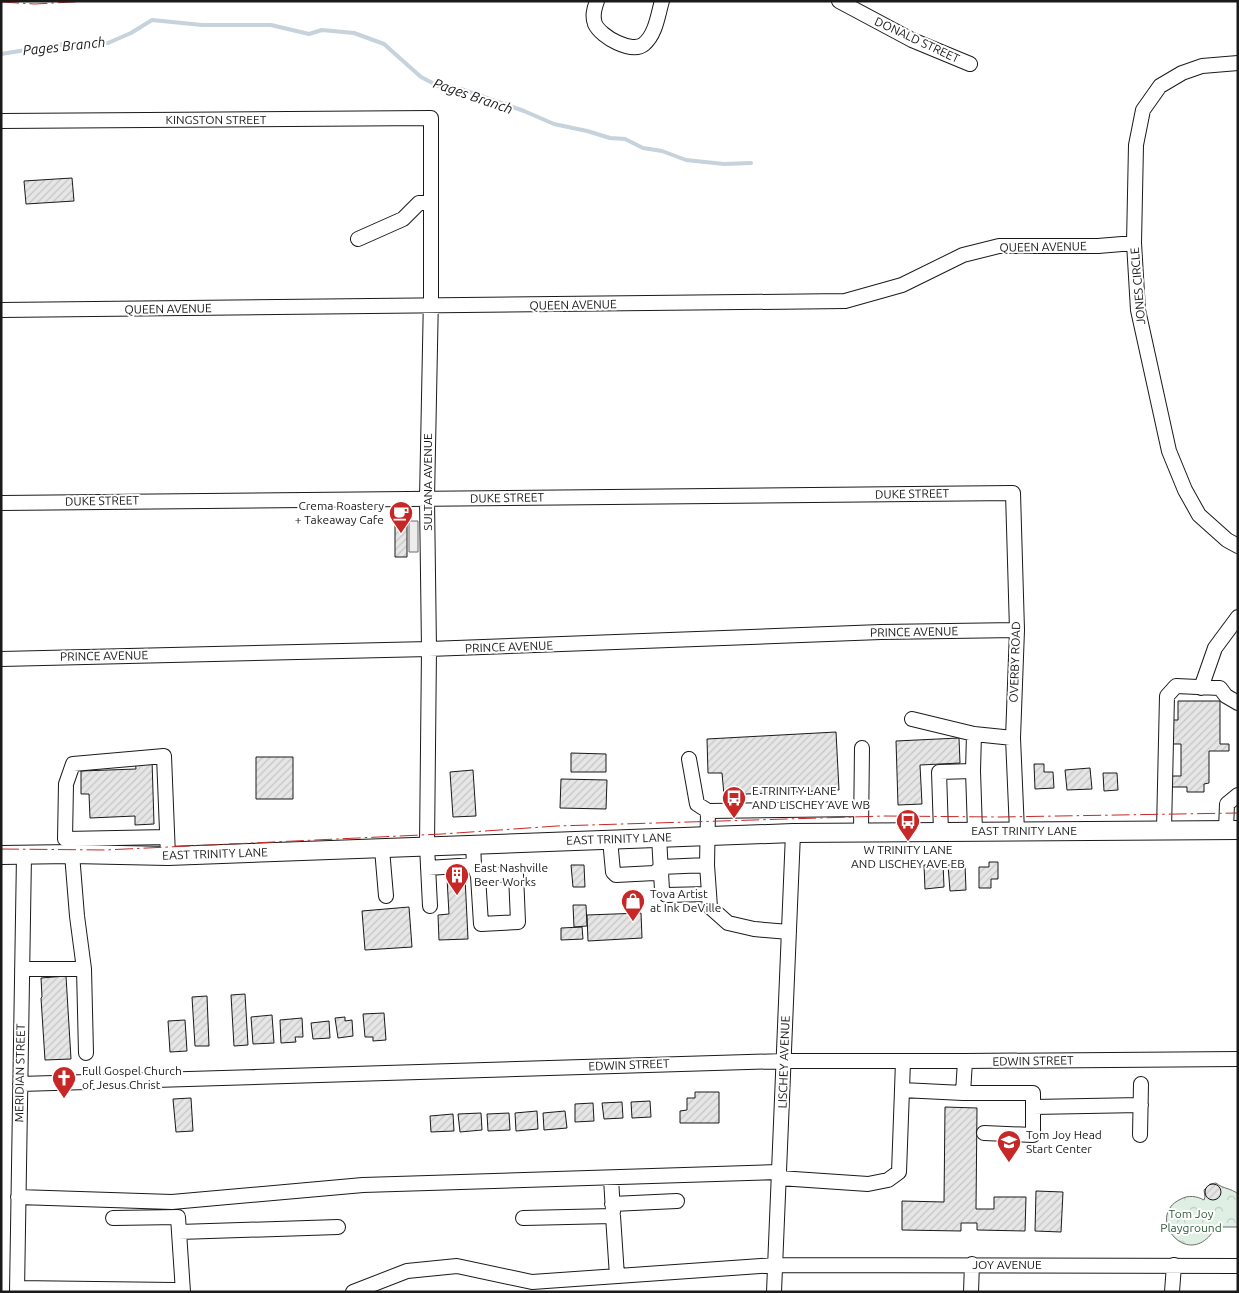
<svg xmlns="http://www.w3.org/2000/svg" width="1239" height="1293" font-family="Ubuntu,sans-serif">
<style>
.park{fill:url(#park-crowns);stroke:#6a6a6a}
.parking{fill:#ededed;stroke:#6a6a6a}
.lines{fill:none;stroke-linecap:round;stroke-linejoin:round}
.stream{stroke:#c6d2dc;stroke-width:4}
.building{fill:url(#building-hatch);stroke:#1a1a1a}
.minor-casing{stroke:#1a1a1a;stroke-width:16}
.major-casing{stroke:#1a1a1a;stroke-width:20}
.minor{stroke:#fff;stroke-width:14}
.major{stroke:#fff;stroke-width:18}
.power{stroke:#c62828;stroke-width:1;stroke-dasharray:18 4 2.5 4;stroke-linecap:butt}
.labels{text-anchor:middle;stroke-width:4;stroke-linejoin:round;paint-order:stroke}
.street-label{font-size:12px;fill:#1a1a1a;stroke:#fff}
.poi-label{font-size:12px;fill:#1a1a1a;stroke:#fff;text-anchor:start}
.park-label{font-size:12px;fill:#2b5a34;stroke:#fff}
.water-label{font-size:14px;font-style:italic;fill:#1a1a1a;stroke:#fff}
</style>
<defs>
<pattern id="park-crowns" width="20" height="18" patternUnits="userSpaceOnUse" patternTransform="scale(1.25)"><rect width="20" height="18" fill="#e0efe3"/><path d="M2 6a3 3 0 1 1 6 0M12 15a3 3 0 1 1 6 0" fill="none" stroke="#c0ccc2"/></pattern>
<pattern id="building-hatch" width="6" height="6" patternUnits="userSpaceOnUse" patternTransform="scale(1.25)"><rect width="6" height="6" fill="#e6e6e6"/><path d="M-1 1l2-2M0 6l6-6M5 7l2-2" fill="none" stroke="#c5c5c5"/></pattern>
</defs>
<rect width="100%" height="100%" fill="#fff"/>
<!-- park -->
<path class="park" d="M1216 1183C1223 1189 1231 1188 1238 1194V1227H1216C1189 1274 1143 1216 1181 1199 1188 1195 1197 1196 1204 1200L1205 1197 1204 1190 1210 1184Z"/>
<!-- parking -->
<path class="parking" d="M409 521H418V552H409Z"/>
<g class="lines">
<!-- stream -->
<path class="stream" d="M1 54 64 44 108 43 131 33 152 20 202 25H271L309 34 322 30 354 33 384 44 421 77 444 89H461L524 111 554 124 587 131 610 138 625 139 643 148 662 151 686 160 724 164 751 163"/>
</g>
<!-- building -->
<path class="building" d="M72 178 74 201 26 204 24 181Z
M407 510V557H395V511Z
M1178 701H1220V744H1229V751H1209V783L1204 784V792H1187V787H1170V776H1181V744H1172V720H1178Z
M836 732 839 790 724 795 722 773H708L707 739Z
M959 738 960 763 920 765 922 804 898 805 896 741Z
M571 753 606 754V772H571Z
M256 757H293V799H256Z
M135 760H152L154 824 135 825V816L90 818 89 794H81V771L136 769Z
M1034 764H1044V772H1053L1054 788 1035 789Z
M1090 768 1092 789 1067 790 1065 770Z
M473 770 476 816 453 817 450 772Z
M1103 773H1117L1118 790 1104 791Z
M561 779 607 780 606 809 560 808Z
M989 862H998V879H991V888H979V867H989Z
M943 863 944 887 925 889 924 865Z
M965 864 966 890 950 891 948 865Z
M571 865H584L585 887H573Z
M465 877 468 939 439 940 438 915 449 914 447 878Z
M573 905H586L587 926 574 927Z
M409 907 412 947 365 950 362 911Z
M641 913 642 938 588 941 587 915Z
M582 927 583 939 561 940V928Z
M66 976 71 1059 45 1060 41 998 42 997 41 978Z
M245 994 248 1045 234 1046 231 995Z
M207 996 209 1046H195L192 997Z
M384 1013 386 1040 373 1041V1037H365L363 1014Z
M272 1015 274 1043 253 1044 251 1017Z
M345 1017V1021L352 1020 353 1036 338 1038 335 1018Z
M302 1018 303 1037H295L296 1042 281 1043 280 1020Z
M185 1020 187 1051 170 1052 168 1021Z
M329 1021 330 1038 313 1039 311 1023Z
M695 1092H719V1123H680V1111L687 1110V1098H695Z
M191 1098 193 1131 176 1132 173 1099Z
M650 1101 651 1117 632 1118 631 1102Z
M622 1102 623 1118 604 1119 602 1103Z
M593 1103 594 1121 575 1122V1104Z
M945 1107 977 1108 976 1209H994V1197H1026L1025 1231 977 1230V1223H961V1231L902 1230V1201L944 1202Z
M537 1111 538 1129 516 1131 515 1113Z
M565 1111 567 1128 544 1130 543 1113Z
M481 1113 482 1130 460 1132 458 1114Z
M509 1113 510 1130 488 1131 487 1114Z
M453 1114 454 1131 431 1132 430 1116Z
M1205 1192a8 8 0 1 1 16 0a8 8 0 1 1-16 0Z
M1036 1191 1063 1192 1061 1232 1035 1231Z"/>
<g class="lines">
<!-- minor casing -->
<g class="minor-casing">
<path id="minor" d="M597 1C594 9 592 16 595 24 601 37 632 54 644 44 656 34 658 14 662 1
M839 1 912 40 970 64
M1238 63 1202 66 1182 73 1160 86 1143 110 1136 145 1134 243 1138 310 1169 451 1185 490 1199 515 1227 540 1238 546
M1 121 431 118V296L427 499 429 649 427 846 430 906
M358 239 403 219 419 203 431 202
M1 310 845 301 902 285 963 255 999 246H1098L1134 243
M1 503 1013 493 1017 630 1013 738 1017 831
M1 659 429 649 881 632 1017 630
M1201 688 1215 648 1238 617
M912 719 974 734 1013 738
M689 759 697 804 708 811 861 809
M973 771 974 734
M1164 830 1167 696 1176 686 1220 688 1226 696 1238 703
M1226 830 1227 804 1238 795
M861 832 862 748
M941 832 939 772 973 771 975 831
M167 837 65 839 66 784 73 764 164 756 168 856
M659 837 662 890 666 895 709 894
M610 839 613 872 616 875 655 873 661 867 707 865 710 907 728 923 754 929 789 932
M473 844 474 865 478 876 481 924 518 922 516 874 478 876
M382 849 386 896
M72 854 77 916 84 969
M707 865 708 811
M428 868 474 865
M22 969H84L86 1053
M903 1061 902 1090 963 1093 965 1061
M20 1084 784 1061H965L1238 1059
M963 1093H1033V1135L984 1133
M1033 1107 1141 1105
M1140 1135 1141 1084
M611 1178 613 1212
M779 1178 868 1184 888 1180 899 1172 902 1090
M18 1197 172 1202 363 1185 779 1172
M612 1204 677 1201
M113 1218 178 1217 183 1292
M523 1218 613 1216 617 1276
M179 1232 338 1227
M17 1288 174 1290 180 1292
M17 1292 24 855
M353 1292 407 1271 457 1266 532 1282 775 1265 1238 1266
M774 1292 793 833
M971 1292 972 1264
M1172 1292 1174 1265"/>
</g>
<!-- major casing -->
<g class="major-casing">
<path id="major" d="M1 855 72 854 168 856 793 833 1238 830"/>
</g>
<!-- minor -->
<use href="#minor" class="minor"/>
<!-- major -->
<use href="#major" class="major"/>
<!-- power -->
<path class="power" d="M1 2 35 4 90 1
M1 849 105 850 442 834 557 826 885 816 999 817 1238 813"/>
</g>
<!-- icons -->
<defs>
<g id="cafe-pin" transform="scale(1.25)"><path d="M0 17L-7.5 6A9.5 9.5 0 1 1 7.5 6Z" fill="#c62828" stroke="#fff"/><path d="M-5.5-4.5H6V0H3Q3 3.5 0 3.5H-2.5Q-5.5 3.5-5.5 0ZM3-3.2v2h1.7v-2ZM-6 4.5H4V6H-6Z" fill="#fff"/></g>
<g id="bus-pin" transform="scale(1.25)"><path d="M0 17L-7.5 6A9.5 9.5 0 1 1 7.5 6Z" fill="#c62828" stroke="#fff"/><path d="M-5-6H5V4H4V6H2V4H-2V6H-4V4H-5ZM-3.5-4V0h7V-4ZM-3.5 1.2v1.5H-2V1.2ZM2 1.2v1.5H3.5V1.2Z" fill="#fff"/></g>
<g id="building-pin" transform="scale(1.25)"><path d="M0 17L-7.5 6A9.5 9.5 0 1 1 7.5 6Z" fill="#c62828" stroke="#fff"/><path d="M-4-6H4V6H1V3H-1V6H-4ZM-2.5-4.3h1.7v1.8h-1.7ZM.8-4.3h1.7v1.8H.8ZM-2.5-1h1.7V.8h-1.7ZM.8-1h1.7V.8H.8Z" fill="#fff"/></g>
<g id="shop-pin" transform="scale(1.25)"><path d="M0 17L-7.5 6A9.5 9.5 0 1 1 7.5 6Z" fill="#c62828" stroke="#fff"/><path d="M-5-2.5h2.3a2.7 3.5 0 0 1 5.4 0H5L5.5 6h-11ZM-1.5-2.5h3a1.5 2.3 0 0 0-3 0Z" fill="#fff"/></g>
<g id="church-pin" transform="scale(1.25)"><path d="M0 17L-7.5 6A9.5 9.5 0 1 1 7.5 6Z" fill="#c62828" stroke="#fff"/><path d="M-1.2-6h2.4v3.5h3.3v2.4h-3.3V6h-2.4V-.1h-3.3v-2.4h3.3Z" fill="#fff"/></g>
<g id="school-pin" transform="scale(1.25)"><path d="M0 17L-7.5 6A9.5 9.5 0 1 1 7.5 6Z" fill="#c62828" stroke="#fff"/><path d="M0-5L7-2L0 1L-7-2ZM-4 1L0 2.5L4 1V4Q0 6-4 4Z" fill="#fff"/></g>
</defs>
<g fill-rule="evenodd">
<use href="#cafe-pin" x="401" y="513"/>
<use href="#bus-pin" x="734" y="798"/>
<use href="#bus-pin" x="908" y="821"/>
<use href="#building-pin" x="457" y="875"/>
<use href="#shop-pin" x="633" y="901"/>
<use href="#church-pin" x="64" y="1078"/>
<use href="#school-pin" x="1009" y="1142"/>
</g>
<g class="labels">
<!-- street labels -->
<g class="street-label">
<text transform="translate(917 40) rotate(25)" y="4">DONALD STREET</text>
<text x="216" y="124">KINGSTON STREET</text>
<text transform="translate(1043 247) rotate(-1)" y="4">QUEEN AVENUE</text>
<text transform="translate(1138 286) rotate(-95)" y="4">JONES CIRCLE</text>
<text transform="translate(573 305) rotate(-1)" y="4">QUEEN AVENUE</text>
<text transform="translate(168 309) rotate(-1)" y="4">QUEEN AVENUE</text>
<text transform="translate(428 482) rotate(-90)" y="4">SULTANA AVENUE</text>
<text transform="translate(912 494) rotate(-1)" y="4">DUKE STREET</text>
<text transform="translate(507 498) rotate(-1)" y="4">DUKE STREET</text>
<text transform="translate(102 501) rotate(-1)" y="4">DUKE STREET</text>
<text transform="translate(914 632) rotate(-1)" y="4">PRINCE AVENUE</text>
<text transform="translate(509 647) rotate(-2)" y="4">PRINCE AVENUE</text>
<text transform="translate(104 656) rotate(-1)" y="4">PRINCE AVENUE</text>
<text transform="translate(1015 662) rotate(-88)" y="4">OVERBY ROAD</text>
<text x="1024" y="835">EAST TRINITY LANE</text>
<text transform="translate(619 839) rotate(-2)" y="4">EAST TRINITY LANE</text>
<text transform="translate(215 854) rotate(-2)" y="4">EAST TRINITY LANE</text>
<text transform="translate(1033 1061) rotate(-1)" y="4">EDWIN STREET</text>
<text transform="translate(784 1062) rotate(-88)" y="4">LISCHEY AVENUE</text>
<text transform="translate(629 1065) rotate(-2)" y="4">EDWIN STREET</text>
<text transform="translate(20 1073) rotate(-89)" y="4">MERIDIAN STREET</text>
<text x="1007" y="1269">JOY AVENUE</text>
</g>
<!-- poi labels -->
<g class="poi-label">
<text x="384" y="510" text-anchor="end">Crema Roastery<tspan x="384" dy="14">+ Takeaway Cafe</tspan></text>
<text x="752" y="795">E TRINITY LANE<tspan x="752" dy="14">AND LISCHEY AVE WB</tspan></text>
<text x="908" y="854" text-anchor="middle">W TRINITY LANE<tspan x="908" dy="14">AND LISCHEY AVE EB</tspan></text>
<text x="474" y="872">East Nashville<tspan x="474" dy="14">Beer Works</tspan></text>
<text x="650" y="898">Tova Artist<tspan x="650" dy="14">at Ink DeVille</tspan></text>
<text x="82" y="1075">Full Gospel Church<tspan x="82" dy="14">of Jesus Christ</tspan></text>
<text x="1026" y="1139">Tom Joy Head<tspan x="1026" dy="14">Start Center</tspan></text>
</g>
<!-- park labels -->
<g class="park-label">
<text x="1191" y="1218">Tom Joy<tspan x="1191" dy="14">Playground</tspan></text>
</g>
<!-- water labels -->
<g class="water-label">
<text transform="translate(64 46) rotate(-6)" y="5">Pages Branch</text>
<text transform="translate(473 96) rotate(19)" y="5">Pages Branch</text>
</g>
</g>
<!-- border -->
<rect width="1239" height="1293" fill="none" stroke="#1a1a1a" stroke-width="5"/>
</svg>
